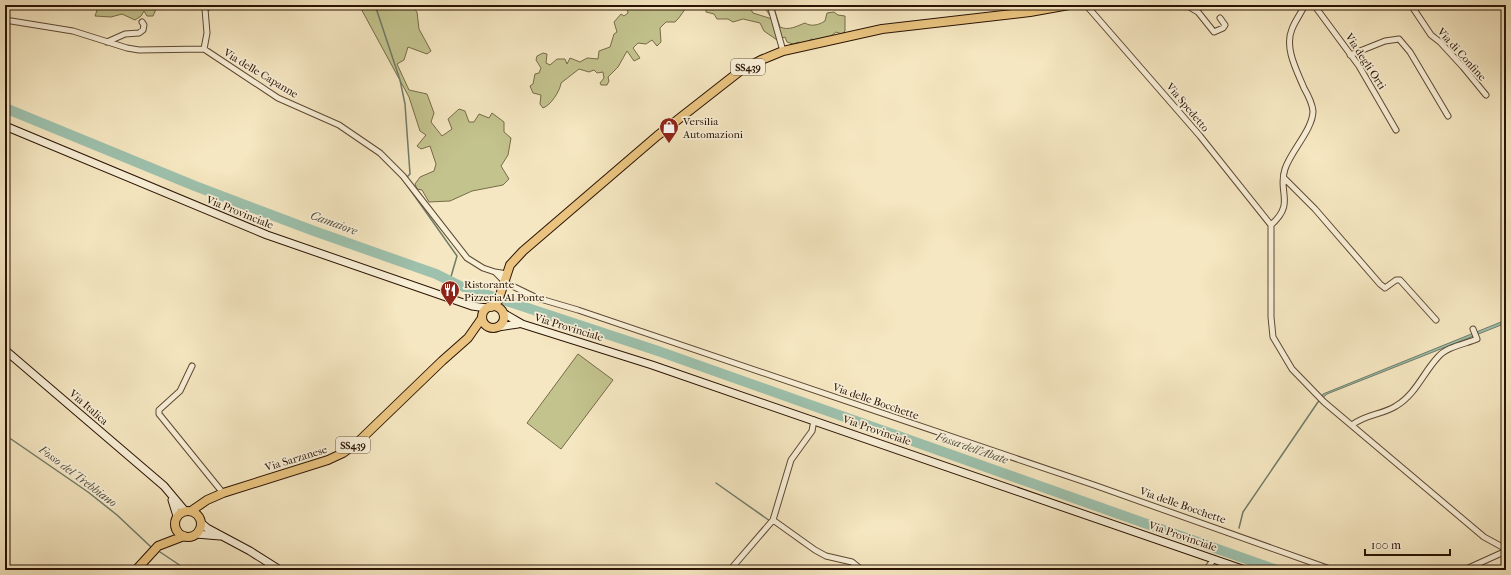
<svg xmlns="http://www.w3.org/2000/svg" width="1511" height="575" font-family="'IM FELL French Canon',serif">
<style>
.green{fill:#c3c38e;stroke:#766b49}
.water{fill:#9dc1ad;stroke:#6f7b69}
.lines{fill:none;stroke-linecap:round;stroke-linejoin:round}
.stream{stroke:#6f7b69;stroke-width:1.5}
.river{stroke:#9dc1ad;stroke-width:10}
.street-casing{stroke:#5d4833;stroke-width:7}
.secondary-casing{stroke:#2a1304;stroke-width:9}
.primary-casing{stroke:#2a1304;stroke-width:10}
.street{stroke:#f8efd7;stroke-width:5}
.secondary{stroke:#f8efd7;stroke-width:7}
.primary{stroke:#eac480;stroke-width:8}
.labels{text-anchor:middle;stroke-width:3.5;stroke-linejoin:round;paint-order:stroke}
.shield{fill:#f8efd7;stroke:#685543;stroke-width:1}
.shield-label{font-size:10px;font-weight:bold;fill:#2a1304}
.street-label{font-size:11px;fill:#2a1304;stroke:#f8efd7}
.poi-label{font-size:11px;fill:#2a1304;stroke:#f8efd7;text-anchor:start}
.water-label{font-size:12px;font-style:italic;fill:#52503f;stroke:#f8efd7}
</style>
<rect width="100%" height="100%" fill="#f5e7c1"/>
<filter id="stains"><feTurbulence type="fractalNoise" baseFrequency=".005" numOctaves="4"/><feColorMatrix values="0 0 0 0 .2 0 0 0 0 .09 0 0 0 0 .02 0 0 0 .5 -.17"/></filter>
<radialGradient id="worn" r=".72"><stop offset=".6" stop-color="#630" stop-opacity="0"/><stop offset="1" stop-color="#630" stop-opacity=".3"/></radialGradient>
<!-- green -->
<path class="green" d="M99 5H156V9L153 16H147L144 11 141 16 135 20 122 14 111 17 95 16Z
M359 5H411L417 12 419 29 431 51 427 54 408 47 404 60 397 64 409 90 427 94 434 113 431 122 442 136 452 129 448 119 459 109 465 111 469 122H474L479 114 489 118 492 113 504 122V132L511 138 508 155 501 166 509 179 503 185 472 191 450 201 429 202 422 190 417 189 415 184 420 177 434 171 436 164 430 146 421 149 417 146 426 135 420 131 409 97Z
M629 5H669L673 9 677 5H689C683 10 681 17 675 22H666L660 28 661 42 657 46 652 40 646 44 638 43 633 48 640 58 634 61 627 51 618 67 608 77 609 81 607 85H601L600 83 604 78 603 72 597 73 594 70 589 72 579 69 561 83C560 91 551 105 543 108L540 104 541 95 533 93 530 86 533 84 535 74 539 73 541 68 536 60 537 56 543 53 547 54 546 63 550 65 557 59H565L567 64 570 58 580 62 587 58 598 59 599 51 610 47 614 34 617 32 614 22 621 14 624 16 628 13 627 8Z
M748 5 753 13 772 19 763 5H773L780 27C789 31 797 26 805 23 811 27 819 25 825 21L827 13 834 12 838 15 845 16V31L842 34 836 32 830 37 823 38 819 41 811 39 809 42 801 44 799 42 793 44 787 42 785 37 777 40 764 31 760 23 743 19 733 22 728 19H717L714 14 706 12V6Z
M578 354 613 380 561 449 527 423Z"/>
<!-- water -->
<path class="water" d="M1506 320V323L1486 331 1327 394 1318 402 1323 394Z"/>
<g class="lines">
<!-- stream -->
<path class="stream" d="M375 5 400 80 405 104 410 174 406 178
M404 181 457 256 450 280
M5 433 7 435
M11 439 88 492 117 515 151 547
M716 483 770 521
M1239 528 1243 512 1318 402
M790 535 802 544
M160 552 187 570
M5 561 13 570
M847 563 852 566"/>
<!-- river -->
<path class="river" d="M5 108 195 186 314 231 436 274 458 285 658 351 1277 570"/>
<!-- street casing -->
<g class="street-casing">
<path id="street" d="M770 5 783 51
M1086 5 1200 136 1271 225
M1186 5 1198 12 1214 32 1223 28 1225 25 1220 18
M1314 5 1359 66 1396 130
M1411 5 1431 35 1440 42 1463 67 1486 95
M5 20 73 31 127 48 139 50 204 49 278 98 339 125 380 153 403 176 467 258 483 268 495 272
M107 42 125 34 139 33 143 30 144 25 142 22
M204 49 207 33 205 9 212 5
M1350 55 1385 41 1399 39 1410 52 1448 116
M1284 178 1315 209 1380 284 1385 288 1396 280H1400L1436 320
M1271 225V317L1273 337 1292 369 1324 402 1484 537 1506 549
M1271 225C1296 203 1277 192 1285 169 1291 151 1313 129 1313 111 1312 102 1308 95 1304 88 1297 71 1284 48 1292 29 1295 21 1301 13 1305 5
M504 281 495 272 507 274
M504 282 537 298 578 310 1094 485 1333 570
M192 366 180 391 159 410V414L223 493
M1352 425C1366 414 1382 415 1396 406 1416 394 1423 373 1438 357 1446 347 1465 344 1477 339L1473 329
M773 520 815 550 826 556 852 562 862 570
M730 570 773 520 791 460 812 431 814 420
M1206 570 1214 559
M1464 570 1506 551"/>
</g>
<!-- secondary casing -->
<g class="secondary-casing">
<path id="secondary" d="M5 126 267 235 472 306 487 308
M503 313 522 324 652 365 1245 570
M498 327 518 324
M5 350 164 486 185 511
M172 500 177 516
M201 523 207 528 250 551 280 570
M196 534 220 536"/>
</g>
<!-- primary casing -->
<g class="primary-casing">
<path id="primary" d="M482 317a11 11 0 1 1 22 0a11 11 0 1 1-22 0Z
M491 307 498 301 510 265 523 251 657 136 740 71 761 60 783 51 882 29 1030 12 1069 5
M175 524a13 13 0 1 1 26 0a13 13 0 1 1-26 0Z
M191 511 207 500 223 493 328 460 343 453 358 442 442 361 468 338 482 318
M136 570 158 546 184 536"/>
</g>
<!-- street -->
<use href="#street" class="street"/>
<!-- secondary -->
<use href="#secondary" class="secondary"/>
<!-- primary -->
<use href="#primary" class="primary"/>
</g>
<!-- icons -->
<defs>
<g id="shop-pin" transform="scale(1)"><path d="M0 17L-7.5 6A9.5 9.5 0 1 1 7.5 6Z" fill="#8f2418" stroke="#f8efd7"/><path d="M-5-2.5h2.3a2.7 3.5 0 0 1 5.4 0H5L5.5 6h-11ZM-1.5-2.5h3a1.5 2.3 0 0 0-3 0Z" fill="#fff"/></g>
<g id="restaurant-pin" transform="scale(1)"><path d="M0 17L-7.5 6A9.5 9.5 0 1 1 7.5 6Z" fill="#8f2418" stroke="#f8efd7"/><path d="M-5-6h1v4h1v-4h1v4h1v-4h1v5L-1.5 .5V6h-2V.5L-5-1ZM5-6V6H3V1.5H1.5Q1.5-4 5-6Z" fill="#fff"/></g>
</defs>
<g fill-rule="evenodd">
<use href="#shop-pin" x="669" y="127"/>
<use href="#restaurant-pin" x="450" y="290"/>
</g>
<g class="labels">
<!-- shield labels -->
<g class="shield">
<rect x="731" y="59" width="34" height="16" rx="3"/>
<rect x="336" y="437" width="34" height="16" rx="3"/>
</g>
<g class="shield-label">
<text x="748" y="71">SS439</text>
<text x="353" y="449">SS439</text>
</g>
<!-- street labels -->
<g class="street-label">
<text transform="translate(1462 54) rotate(48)" y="4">Via di Confine</text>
<text transform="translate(1366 61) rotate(57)" y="4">Via degli Orti</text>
<text transform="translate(261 73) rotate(31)" y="4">Via delle Capanne</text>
<text transform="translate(1188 107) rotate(50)" y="4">Via Spedetto</text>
<text transform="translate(240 212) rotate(22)" y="4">Via Provinciale</text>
<text transform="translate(569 327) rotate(17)" y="4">Via Provinciale</text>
<text transform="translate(876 401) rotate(19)" y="4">Via delle Bocchette</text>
<text transform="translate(89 407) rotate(41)" y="4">Via Italica</text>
<text transform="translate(877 430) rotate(19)" y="4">Via Provinciale</text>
<text transform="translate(296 458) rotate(-17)" y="4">Via Sarzanese</text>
<text transform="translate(1183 505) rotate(19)" y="4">Via delle Bocchette</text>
<text transform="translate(1183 536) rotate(19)" y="4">Via Provinciale</text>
</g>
<!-- poi labels -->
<g class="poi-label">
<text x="683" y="125">Versilia<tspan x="683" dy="13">Automazioni</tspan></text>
<text x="464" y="288">Ristorante<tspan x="464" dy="13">Pizzeria Al Ponte</tspan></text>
</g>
<!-- water labels -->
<g class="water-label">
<text transform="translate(334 223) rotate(20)" y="4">Camaiore</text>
<text transform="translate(972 448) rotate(19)" y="4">Fossa dell'Abate</text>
<text transform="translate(78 476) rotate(37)" y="4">Fosso del Trebbiano</text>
</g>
</g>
<!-- margin -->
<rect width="1511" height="575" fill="none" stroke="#f5e7c1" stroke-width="20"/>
<rect x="6" y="6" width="1499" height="563" fill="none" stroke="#2a1304" stroke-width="2"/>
<rect x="10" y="10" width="1491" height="555" fill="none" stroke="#2a1304"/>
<!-- scale -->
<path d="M1365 549v6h85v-6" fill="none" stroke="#2a1304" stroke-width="2"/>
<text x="1371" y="549" font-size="12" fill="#2a1304" stroke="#f8efd7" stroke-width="3" paint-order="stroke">100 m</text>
<rect width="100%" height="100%" filter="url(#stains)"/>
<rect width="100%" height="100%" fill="url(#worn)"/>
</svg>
